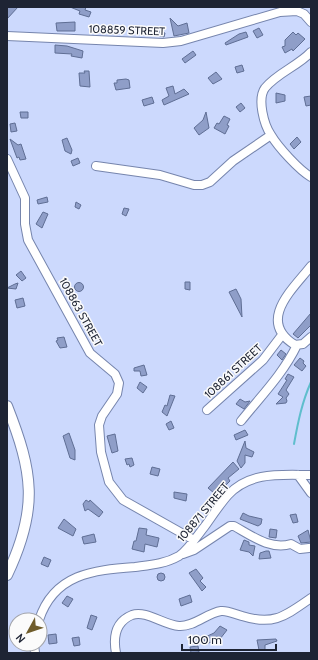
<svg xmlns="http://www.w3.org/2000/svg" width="318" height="660" font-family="Cabin,sans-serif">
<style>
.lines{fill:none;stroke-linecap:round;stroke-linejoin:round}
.stream{stroke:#5fbecd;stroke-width:2}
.building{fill:#8f9ec8;stroke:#5f6e94}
.minor-casing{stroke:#7685ad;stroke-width:10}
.major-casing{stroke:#7685ad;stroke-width:12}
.minor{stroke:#fff;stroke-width:8}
.major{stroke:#fff;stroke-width:10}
.labels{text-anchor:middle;stroke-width:3;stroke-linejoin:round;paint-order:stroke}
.street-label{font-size:11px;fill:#1e2434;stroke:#fbfbfb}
</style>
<rect width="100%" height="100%" fill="#ccd9fd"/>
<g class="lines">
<!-- stream -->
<path class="stream" d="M294 444C298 422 302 402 311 382"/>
</g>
<!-- building -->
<path class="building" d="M7 7H18L7 19Z
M70 7H86L85 10 91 12 89 17 79 14 80 11Z
M170 18 178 26 187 23 189 33 174 36Z
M75 22V31H57L56 23Z
M259 28 263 35 257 38 253 31Z
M158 31 165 33 164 37 157 35Z
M246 32 248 37 226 45 225 43 239 34Z
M293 32 296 35 298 33 305 39 293 51 292 49 285 53 282 47 285 46V40Z
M55 45 67 46 83 51 82 58 71 56 72 54 55 53Z
M193 51 196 55 185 63 182 59Z
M242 65 244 71 237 73 235 67Z
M84 71H89L90 87 80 86 79 73H85Z
M216 72 222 79 213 84 208 78Z
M126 79 129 80 130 88 116 90 114 83H117V80Z
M173 86 175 94 184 89 189 94 164 105 162 100 169 96 166 88Z
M276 93 285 95V101L276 103Z
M311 96V105L306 106 304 97Z
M152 97 154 103 144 106 142 100Z
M241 103 245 108 240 112 236 107Z
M20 112H28V118H21Z
M206 112 209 128 199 135 194 128 203 120Z
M224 116 230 119 227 125 229 126 225 134 214 128 217 123 219 124Z
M15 123 17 131 11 132 10 124Z
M297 137 301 142 294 149 290 144Z
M67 138 72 150 71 154 65 151 62 140Z
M10 139 18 145 21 144 26 159 20 160 19 157 17 158Z
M78 158 80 163 73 166 71 161Z
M47 197 48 202 38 204 37 200Z
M76 202 81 205 79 209 75 207Z
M124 208 129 209 126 216 122 214Z
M43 212 48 214 42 228 36 224Z
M21 271 26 278 22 281 16 275Z
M185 282H190V290L185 289Z
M74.5 287a4.5 4.5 0 1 1 9 0a4.5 4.5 0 1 1-9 0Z
M18 283 16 289 7 288 15 284Z
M236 289 241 299 242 317 229 292Z
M23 298 25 306 17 308 15 300Z
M311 313V325L298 338 293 334Z
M64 337 67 347 60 348 56 341 58 340 57 338Z
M281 350 286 354 282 360 277 355Z
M300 358 304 361 303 363 306 366 302 371 294 365Z
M144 365 147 375 141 376 140 371H134V368Z
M288 374 294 377 286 390 289 394 286 398 287 401 286 403 276 404 283 397 278 394 287 380 285 379Z
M140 382 147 387 143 393 137 388Z
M170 395 175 396 167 416 162 412 165 405 167 406Z
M240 399 245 402 250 401 244 409 236 404Z
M171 421 174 428 169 430 166 424Z
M245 430 248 435 236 440 234 435Z
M69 433 75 450V460L70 458 64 439 63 436Z
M115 434 118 451 112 453 107 436Z
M245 441 246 448 254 452 252 457 245 455V463L241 468 237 461Z
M132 458 134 465 130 467 129 464 127 465 125 459Z
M233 462 239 469 228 478 230 481 224 487 214 493 208 488Z
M152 467 160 469 158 476 150 474Z
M174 492 187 494 186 501 174 498Z
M86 500 89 502 90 500 103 512 99 517 88 509 85 511 83 504Z
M243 513 249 516 262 519 261 524 258 526 240 519Z
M296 514 298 522 293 523 290 515Z
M64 519 76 529 73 536 58 528Z
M139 528 147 529 146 535 159 538 157 547 145 544 144 552 132 549 134 541H136Z
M270 529 277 530 276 538 269 537Z
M308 530 311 542 301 543 298 536Z
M94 534 96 542 84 544 82 537Z
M244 540 249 542V545L255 546 253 556 249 552 240 550Z
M266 551H269L271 558 259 559 260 553Z
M44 557 51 560 48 567 41 564Z
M196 569 203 578 200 581 206 587 202 591 189 573Z
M157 577a4 4 0 1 1 8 0a4 4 0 1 1-8 0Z
M190 595 192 602 181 606 179 599Z
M67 596 73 599 68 607 62 603Z
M91 615 97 617 92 630 87 628Z
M220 626 227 630 220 639 206 644 203 638 214 633Z
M56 634 57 643 49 644 48 635Z
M79 637 80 645 74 646 72 638Z
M276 639 277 641 265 645V650H259L257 640Z
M198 646 199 652 191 653 190 647Z"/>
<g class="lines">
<!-- minor casing -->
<g class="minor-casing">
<path id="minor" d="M7 36 163 43 181 41 280 12 297 11 304 14 311 22
M311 52C298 66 277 73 265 88 257 99 264 125 271 135 278 147 299 170 311 177
M7 159 25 198V224L28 240 90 353 115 374 119 383 117 394 102 416 99 425 101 452 109 482 123 500 194 540
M96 166 160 175 194 185H202L210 182 233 161 271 135
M311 266C293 289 256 321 295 345L303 344 311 337
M207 410 263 360 282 335
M241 421C261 396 283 374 297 345
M298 475 311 493
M183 554 194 550 230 526H234C252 536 270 550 291 544L300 549 309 548
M39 620C54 574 93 570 135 567 150 565 165 564 179 556 189 549 197 536 205 526 212 516 220 504 228 495 250 471 282 475 311 475
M34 644 35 653
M116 653C113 637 115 622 132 615 146 610 164 625 179 626 194 627 207 613 221 611 228 610 236 615 242 616 274 626 285 616 311 598"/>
</g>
<!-- major casing -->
<g class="major-casing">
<path id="major" d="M7 406C33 472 39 508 7 575"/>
</g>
<!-- minor -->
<use href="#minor" class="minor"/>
<!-- major -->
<use href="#major" class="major"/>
</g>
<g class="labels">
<!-- street labels -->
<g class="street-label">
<text transform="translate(127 30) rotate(2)" y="4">108859 STREET</text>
<text transform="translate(81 312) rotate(61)" y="4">108863 STREET</text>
<text transform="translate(233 371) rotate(-43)" y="4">108861 STREET</text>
<text transform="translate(203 512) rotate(-50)" y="4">108871 STREET</text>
</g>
</g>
<!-- border -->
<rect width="318" height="660" fill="none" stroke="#1e2434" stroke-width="16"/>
<!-- north arrow -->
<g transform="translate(28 632) rotate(230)"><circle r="19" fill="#fbfbfb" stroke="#a3a5ab"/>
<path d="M0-3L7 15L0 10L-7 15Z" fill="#6f5c2b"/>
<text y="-6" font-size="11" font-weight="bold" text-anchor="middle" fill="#1e2434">N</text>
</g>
<!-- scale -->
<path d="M182 644v6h94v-6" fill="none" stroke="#1e2434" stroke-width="2"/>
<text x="188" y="644" font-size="12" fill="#1e2434" stroke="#fbfbfb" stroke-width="3" paint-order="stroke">100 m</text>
</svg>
